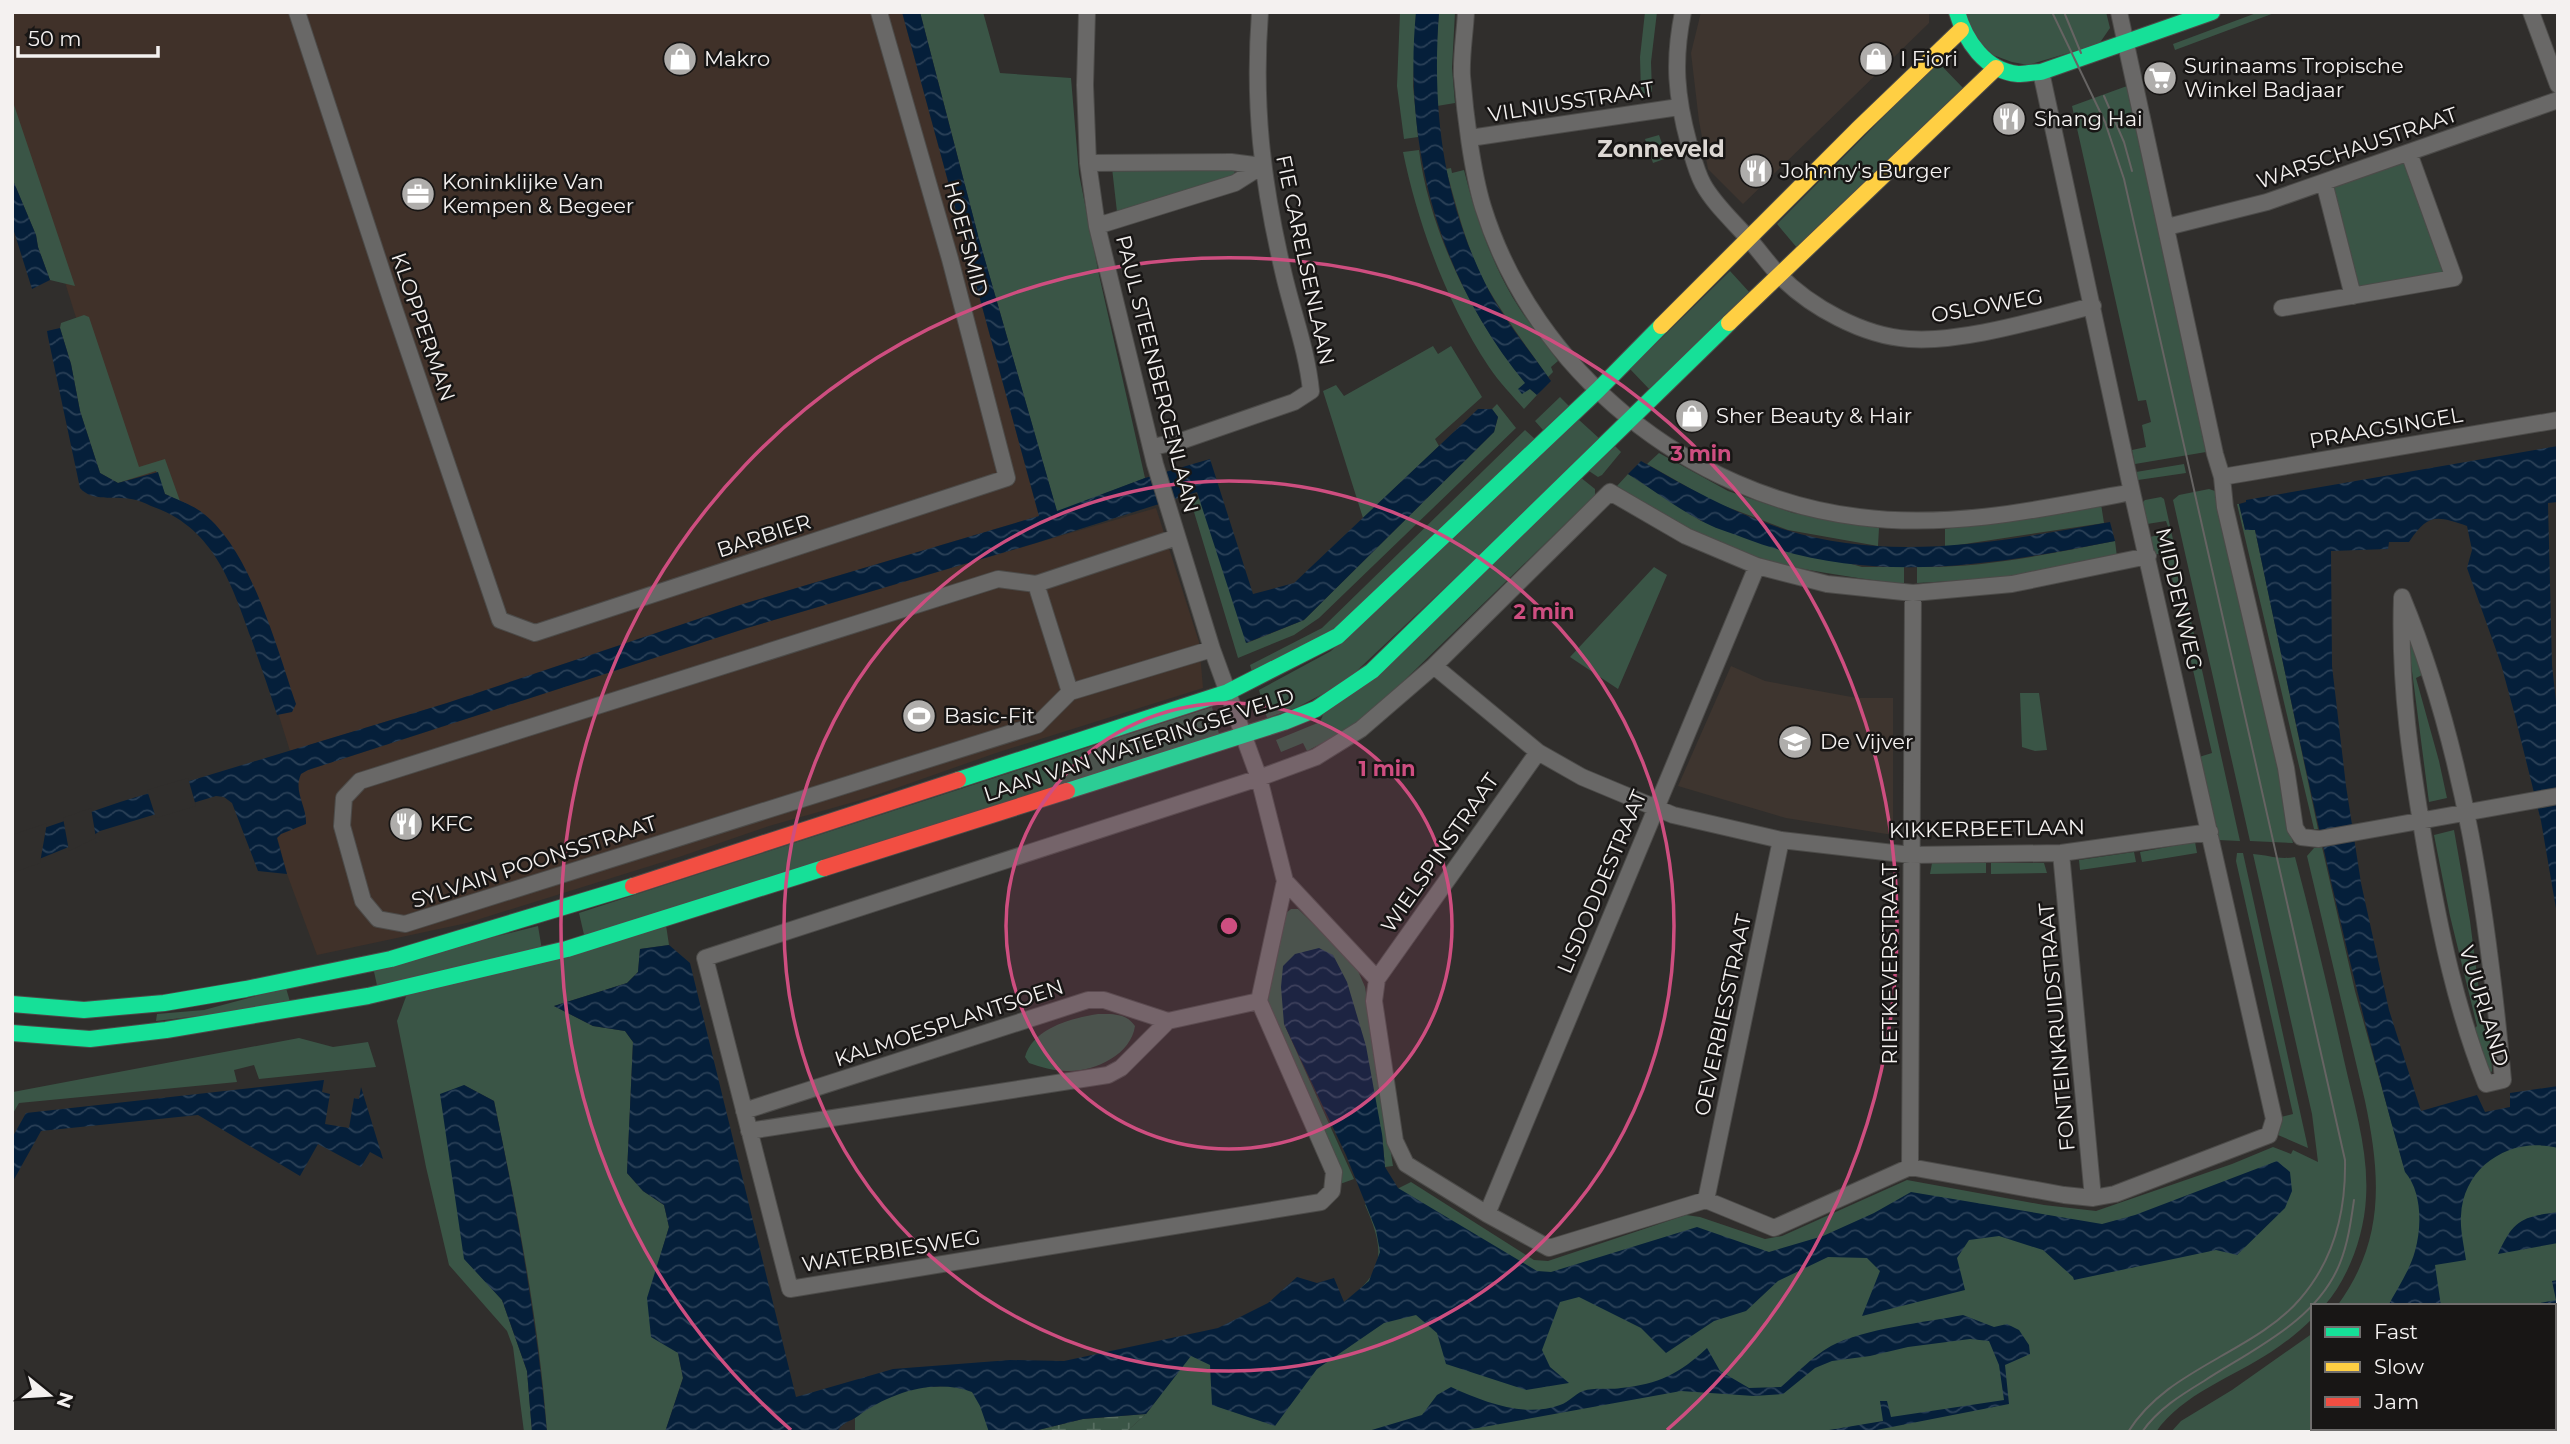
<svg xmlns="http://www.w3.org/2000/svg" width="2570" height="1444" font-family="Montserrat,sans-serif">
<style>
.built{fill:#3e352f}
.industrial{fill:#403129}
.green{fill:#3a5546}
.wetland{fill:url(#wetland-marsh)}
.water{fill:url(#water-waves)}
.pier{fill:#302e2c}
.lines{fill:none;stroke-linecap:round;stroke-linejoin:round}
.street-casing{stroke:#4c4b49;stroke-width:18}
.fast-casing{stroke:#4c4b49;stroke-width:18}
.slow-casing{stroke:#4c4b49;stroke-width:18}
.jam-casing{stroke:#4c4b49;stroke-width:18}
.street{stroke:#696867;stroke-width:16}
.fast{stroke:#16e098;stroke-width:16}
.slow{stroke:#ffcf43;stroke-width:16}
.jam{stroke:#f24e42;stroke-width:16}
.tram{stroke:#666463;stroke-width:2}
.ring{fill:none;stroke:#ce4e80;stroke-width:3.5}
.labels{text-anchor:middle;stroke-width:5;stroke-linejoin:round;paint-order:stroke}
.poi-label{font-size:21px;fill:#f4f1f0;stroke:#181615;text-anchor:start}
.street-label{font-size:21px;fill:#f4f1f0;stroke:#181615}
.neighbourhood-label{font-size:23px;font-weight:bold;fill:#dcd7d3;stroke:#181615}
.centre{fill:#ce4e80;stroke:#181615;stroke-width:3.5}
.ring-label{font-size:21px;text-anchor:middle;font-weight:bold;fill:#ce4e80;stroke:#181615;stroke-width:5;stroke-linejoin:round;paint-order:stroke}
</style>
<defs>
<pattern id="wetland-marsh" width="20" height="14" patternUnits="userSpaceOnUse" patternTransform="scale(1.75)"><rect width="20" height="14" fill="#3a5546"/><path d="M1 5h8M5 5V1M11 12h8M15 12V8" fill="none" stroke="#576e61"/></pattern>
<pattern id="water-waves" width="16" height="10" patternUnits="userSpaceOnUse" patternTransform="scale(1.75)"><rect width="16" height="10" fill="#051f3a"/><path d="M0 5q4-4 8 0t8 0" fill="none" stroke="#2a4057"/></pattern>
</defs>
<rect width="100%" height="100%" fill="#302e2c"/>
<!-- built -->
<path class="built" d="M1701 12H1929V23L1743 204 1708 169 1699 121 1691 53Z
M1731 666 1765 681 1857 698H1893V835L1786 818 1678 786Z"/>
<!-- industrial -->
<path class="industrial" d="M12 12H902L1039 516 743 604 447 703 290 751 237 582 204 538 169 508 130 491 59 263 12 172Z
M1156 508 1199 642 1203 688 996 753 868 798 769 826 679 857 467 923 317 955 287 874 262 781 308 770 747 628Z"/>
<!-- green -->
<path class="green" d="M920 12H983L1000 73 1071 78 1079 174 1099 275 1145 478 1057 512 979 239Z
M1400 12H1416L1413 86 1418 137 1404 139 1397 86Z
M1439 12H1455L1452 68 1455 103 1437 106 1435 64Z
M1645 12H1657L1651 62 1652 92 1641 94 1640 57Z
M1964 12H2106L2110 28 2099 44 2028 65 2012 62 1993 55 1973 37Z
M2259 12H2277L2175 50 2173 44Z
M1938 62 1964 89 1798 249 1777 224Z
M2127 86 2206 452 2135 464 2132 450 2146 447 2142 425 2151 422 2146 400 2138 401 2072 106Z
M12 99 75 286 50 280 38 247 36 235 12 178Z
M1659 135 1667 158 1653 163 1645 139Z
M1419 150C1429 230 1474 322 1526 383L1519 389H1530L1537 395 1524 409C1512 395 1499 382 1489 367 1448 306 1418 225 1403 152Z
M2409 153 2454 278 2353 296 2324 182Z
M1234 167 1235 176 1117 212 1112 168Z
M1451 168 1452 173 1464 170C1475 214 1490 259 1513 298 1526 320 1543 340 1558 361L1551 367 1553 372 1548 377C1527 347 1505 318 1487 287 1467 250 1457 209 1446 169Z
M1730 271 1751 294 1651 391 1630 369Z
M84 315 89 317 139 467 165 459 180 501 165 494 156 471 118 483 100 473 80 411 71 364 60 328 61 323Z
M1433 346 1438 354 1451 346 1482 397 1435 439 1439 446 1363 518 1323 391 1336 385 1344 396Z
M1560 397 1569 406 1543 430 1535 421Z
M1497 404 1516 428 1319 618 1294 635 1238 658 1191 502 1200 498 1247 643 1304 620 1494 432 1498 417 1492 409Z
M1578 419 1601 440 1345 682 1298 707 1267 718 1259 690 1331 651Z
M1525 430 1535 439 1346 622 1252 672 1250 665 1322 628Z
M1613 444 1621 452 1602 475 1598 477 1586 469Z
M1659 453 1728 491 1793 513 1879 528 1878 546 1788 530 1714 502 1647 464Z
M2184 464 2186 473 2138 480 2136 472Z
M1628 474 1701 521 1862 567H1904V584C1844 576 1782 569 1726 546 1687 530 1653 508 1617 486Z
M1580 477 1595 489V495L1378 706 1343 732 1307 751 1303 743 1281 752 1276 740 1320 722 1326 708Z
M2209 489 2215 491 2217 509 2279 770 2282 796 2293 843 2250 841 2173 500 2179 495Z
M2161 497 2164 499 2240 841 2218 840 2199 757 2212 753 2166 552 2154 555 2150 537 2170 532 2166 521 2147 524 2142 503 2145 500Z
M2101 504 2104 523 1945 547V529Z
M2237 504H2239L2245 529 2255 530 2318 829H2314Z
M2115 541 2117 557 2023 577 1917 583V567C1984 568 2049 554 2115 541Z
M1654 567 1667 575 1618 689 1570 657Z
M2412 643 2422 675 2416 678 2439 761 2447 798 2429 802 2409 648Z
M2020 693H2039L2047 750 2035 751 2022 747Z
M1212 707 1219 734 585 939 579 913Z
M2454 830 2470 921 2484 1029H2490L2492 1071 2490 1074 2473 1030 2477 1026 2450 916 2434 835Z
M2195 842 2197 853 2142 862 2140 852Z
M2322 847 2355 991 2405 1171 2558 1127V1403L2554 1404V1306H2337C2385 1241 2381 1177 2365 1101L2307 856 2314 848Z
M2134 852 2136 862 2080 870 2079 860Z
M2237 853H2243L2308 1148 2278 1135 2281 1117 2293 1114 2236 861Z
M2253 854C2268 855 2279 860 2295 857 2313 925 2329 992 2344 1060 2354 1105 2369 1151 2366 1198 2364 1235 2349 1278 2324 1306H2313V1318C2300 1331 2286 1342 2271 1352 2233 1377 2182 1394 2156 1432H1126L1146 1414 1190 1356 1344 1302C1386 1272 1385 1250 1365 1205L1411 1182 1534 1260 1548 1261 1686 1215 1700 1217 1765 1239 1782 1236 1907 1180 2044 1205 2096 1211 2232 1164 2273 1147 2291 1154 2293 1150 2318 1162 2312 1114Z
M1932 863H1986V873L1930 874Z
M1991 863H2044L2047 873 1991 874Z
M1291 909H1298L1355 964 1365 987 1393 1166 1385 1167 1382 1134 1284 1024 1354 1179 1340 1184 1267 1007 1266 988 1285 914Z
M666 925 669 945 640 949 638 972 627 983 554 1006 593 1026 625 1031 633 1042 627 1173 643 1191 664 1205 669 1227 648 1298 678 1353 683 1378 665 1432H547C539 1321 517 1210 494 1101L464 1085V1258L502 1300 527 1371 532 1432H524L513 1347 507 1331 449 1265 426 1167 397 1021 407 994Z
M538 926 542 950 378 990 373 967Z
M286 988 291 1005 156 1021 157 1014 204 1010Z
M1098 1014C1113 1014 1126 1013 1135 1026 1131 1055 1094 1072 1067 1071 1053 1071 1041 1067 1029 1063L1025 1057C1033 1028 1072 1018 1098 1014Z
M299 1038 333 1047 368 1042 376 1067 259 1079 254 1065 234 1070 237 1082 19 1103 12 1115 13 1092Z
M2313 1333V1428H2404L2382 1432H2171L2181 1421 2232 1390Z
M972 1385 993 1432H855V1418L869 1407 907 1388Z"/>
<!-- wetland -->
<path class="wetland" d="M1146 1414 1126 1432H1030L1083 1419Z"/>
<!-- water -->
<path class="water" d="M902 12H920L979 239 1057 511 1145 478 1210 459 1253 594 1294 583 1478 409H1492L1498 417 1494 432 1304 620 1246 643 1197 492 1036 543 747 628 308 770 301 774C293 792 307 806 306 824L281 834 277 838 287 874 258 871 232 803 224 797 216 796 100 831 86 840 12 870V839L120 802 447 703 743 604 1039 516Z
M1416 12H1439C1432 109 1442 195 1485 283 1502 318 1529 349 1551 381L1537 395 1530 389 1522 394 1518 389 1525 383C1439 279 1403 146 1416 12Z
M12 178 36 235 38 247 50 280 32 289 12 225Z
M60 328 71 364 80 411 100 473 118 483 158 472 165 494C178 500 193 505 204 514 251 551 277 648 296 704L292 712 277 715C269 689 260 664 251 638 231 582 213 527 151 506 145 503 138 500 131 499 114 496 92 502 80 488L48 337 47 331Z
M2558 446V502L2548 503 2552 665 2558 720V920L2541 821 2514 712 2501 664 2467 568 2472 550 2467 526C2435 515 2428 514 2409 542H2389L2388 549 2331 551 2332 666 2346 786 2361 883 2389 1010 2421 1111 2477 1095 2485 1112 2510 1107V1093L2558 1086V1148C2511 1136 2463 1166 2461 1216 2460 1230 2464 1246 2466 1260L2435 1265 2441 1306H2388C2397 1289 2410 1270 2415 1251 2422 1226 2422 1192 2405 1172 2345 960 2300 745 2255 530H2245L2239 504 2246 502V500Z
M1641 461C1688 488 1735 514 1786 530 1892 563 2004 541 2110 522L2115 541C1987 566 1870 586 1744 538 1729 532 1713 528 1700 520 1675 507 1652 489 1628 474Z
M669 945 690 963 796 1397 893 1369 1010 1360 1064 1361 1218 1328 1268 1303 1297 1277 1317 1283 1334 1278 1344 1302 1369 1281 1380 1252 1376 1230 1346 1155 1284 1024 1281 987 1283 966 1295 954 1319 948 1333 955 1347 982 1366 1046 1382 1134 1385 1167 1398 1188 1537 1271 1551 1272 1697 1227 1769 1252 1823 1236 1874 1213 1911 1192 2102 1224 2135 1215 2277 1161 2290 1172 2292 1191 2285 1208 2237 1255 2216 1250 2074 1280 2073 1277 2043 1250 1999 1236 1969 1240 1957 1258 1965 1290 1862 1316 1880 1271 1867 1258 1828 1257 1778 1281 1746 1311 1714 1321 1666 1353 1641 1328 1579 1297 1560 1302 1542 1350 1550 1367 1569 1383 1526 1390 1446 1364 1437 1333 1416 1315 1384 1323 1317 1369 1275 1426 1212 1405 1210 1365 1191 1356 1146 1414 1083 1419 1030 1432H989L980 1406 972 1392C933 1378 890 1393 858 1416 850 1422 842 1422 837 1432H665L683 1378 678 1353 651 1337 647 1298 669 1227 664 1205 643 1191 627 1173 633 1042 625 1031 593 1026 554 1006 627 983 638 972 640 949Z
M324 1080 322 1092 330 1094 325 1124 349 1128 354 1098 359 1099 361 1087 383 1159 370 1152 361 1167 318 1144 300 1176 198 1115 41 1131 12 1183V1138L26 1113Z
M464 1085 494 1101C517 1210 537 1321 547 1432H532L527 1371 502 1300 464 1259 440 1094Z
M2558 1212V1243L2498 1254C2514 1219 2522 1217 2558 1212Z
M2558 1280V1323H2554V1306H2524L2556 1300 2552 1281Z
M1963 1315 1994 1327 2007 1324 2019 1330 2029 1345 2030 1354 2005 1365 2009 1404 1866 1432H1817L1883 1421 1880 1401H1887L1891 1417 2004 1400 1999 1365 1989 1341 1970 1339 1908 1347 1870 1356 1832 1361 1815 1368 1783 1394 1754 1396 1681 1391 1456 1432H1365L1422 1415 1437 1395 1451 1387C1484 1402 1524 1418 1560 1405 1569 1402 1575 1394 1583 1391 1594 1387 1609 1390 1621 1388 1659 1384 1679 1374 1707 1348L1720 1371 1749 1388 1781 1387C1797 1373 1812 1357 1831 1346 1862 1329 1927 1322 1963 1315Z
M2391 1428H2545L2525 1432H2372Z"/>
<!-- pier -->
<path class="pier" d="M188 778 196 806 156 818 147 790Z
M91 808 96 838 69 851 63 818Z
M47 823 40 863 12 873V835Z"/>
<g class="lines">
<!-- street casing -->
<g class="street-casing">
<path id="street" d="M297 12 391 299 500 620 535 633 1007 478 950 259 879 12
M1087 12 1085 85 1088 163 1097 226 1155 464 1212 649 1259 778 1285 881 1259 1001 1334 1172 1332 1191 1321 1202 790 1289 705 958 1259 778 1316 757 1361 729 1434 666 1610 492 1686 536 1757 566 1827 584 1913 593 2012 584 2148 556
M1466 12C1465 33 1461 55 1462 76 1465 113 1472 171 1483 207 1534 371 1689 496 1859 517 1950 529 2042 509 2132 492
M1683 12C1673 61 1676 96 1689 144 1693 157 1696 171 1703 184 1714 204 1732 220 1747 237 1758 249 1767 262 1778 274 1810 307 1863 336 1909 339 1963 343 2040 319 2093 306
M2119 12 2215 454 2222 477 2225 507 2286 768 2295 828 2301 837 2319 839 2558 796
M2531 12 2558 85
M1470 138 1679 107
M1088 163 1231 162 1262 166
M2324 182 2353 296
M1097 226 1235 183 1262 166
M2167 227 2267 202 2558 100
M2282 308 2454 278 2409 153
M1153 447 1184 440 1294 402 1311 391C1307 350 1292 311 1283 271 1262 181 1253 105 1260 12
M2222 477 2558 420
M1177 537 1036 584 998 579 360 781 344 798 342 826 363 901 378 919 405 924 1037 725 1070 692 1212 649
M1036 584 1070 692
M2402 597C2465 750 2488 916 2503 1080L2486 1084C2456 1009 2440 931 2426 852 2411 764 2399 687 2402 597Z
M1434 666 1538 752 1582 777 1673 815 1781 840 1911 855 2061 853 2210 832
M2061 853 2093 1198
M1285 881 1377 979 1374 1001 1395 1141 1406 1164 1487 1214 1549 1248 1706 1200 1774 1228 1910 1167 2064 1195 2093 1198 2115 1194 2269 1135 2274 1119 2132 492 2041 72
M1377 979 1538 752
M744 1111 1088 1000H1104L1168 1021 1259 1001
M749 1131 1108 1075 1121 1068 1168 1021
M1910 1167 1913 593
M1706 1200 1781 840
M1487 1214 1757 566"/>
</g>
<!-- fast casing -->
<g class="fast-casing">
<path id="fast" d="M1957 12C1965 40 1985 71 2018 74 2026 74 2033 72 2041 72L2212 12
M958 780 1228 692 1338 636 1598 390 1661 326
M1067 791 1284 722 1316 709 1372 671 1729 323
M12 1004 84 1010 164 1003 246 989 391 959 633 886
M12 1033 90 1039 166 1030 368 996 567 949 824 868"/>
</g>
<!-- slow casing -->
<g class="slow-casing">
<path id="slow" d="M1729 323 1996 68
M1661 326 1859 128 1961 30"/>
</g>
<!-- jam casing -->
<g class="jam-casing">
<path id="jam" d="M824 868 1067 791
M633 886 958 780"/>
</g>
<!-- street -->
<use href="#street" class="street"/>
<!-- fast -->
<use href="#fast" class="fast"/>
<!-- slow -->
<use href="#slow" class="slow"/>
<!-- jam -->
<use href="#jam" class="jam"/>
<!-- tram -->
<path class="tram" d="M2052 12 2105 122 2124 179 2345 1160C2346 1210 2334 1260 2300 1299 2279 1324 2246 1342 2218 1358 2183 1378 2150 1397 2128 1432
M2064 12 2081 53
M2104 96 2124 142 2132 171
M2142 1432C2158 1409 2181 1395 2204 1381 2253 1349 2317 1321 2340 1263 2348 1243 2351 1221 2354 1200"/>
</g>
<!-- distance rings -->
<circle cx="1229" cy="926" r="223" fill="#ce4e80" fill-opacity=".12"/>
<g class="ring">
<circle cx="1229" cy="926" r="223"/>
<circle cx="1229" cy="926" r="445"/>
<path d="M791 1430A668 668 0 1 1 1667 1430"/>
</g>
<!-- icons -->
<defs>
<g id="shop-disc" transform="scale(1.75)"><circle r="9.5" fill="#afadab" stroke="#181615"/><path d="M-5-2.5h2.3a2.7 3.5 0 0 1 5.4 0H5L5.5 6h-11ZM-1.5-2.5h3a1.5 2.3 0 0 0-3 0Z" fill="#fff"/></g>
<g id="supermarket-disc" transform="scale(1.75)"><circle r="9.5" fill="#afadab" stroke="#181615"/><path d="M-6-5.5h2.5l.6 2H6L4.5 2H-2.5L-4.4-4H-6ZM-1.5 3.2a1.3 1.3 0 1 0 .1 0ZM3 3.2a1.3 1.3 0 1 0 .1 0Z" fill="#fff"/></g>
<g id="restaurant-disc" transform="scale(1.75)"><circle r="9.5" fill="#afadab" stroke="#181615"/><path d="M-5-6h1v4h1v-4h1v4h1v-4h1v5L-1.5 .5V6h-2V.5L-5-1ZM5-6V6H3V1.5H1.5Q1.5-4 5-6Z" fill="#fff"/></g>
<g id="office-disc" transform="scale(1.75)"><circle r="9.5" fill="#afadab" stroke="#181615"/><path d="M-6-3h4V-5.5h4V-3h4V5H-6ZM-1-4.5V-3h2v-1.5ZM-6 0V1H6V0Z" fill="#fff"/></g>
<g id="stadium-disc" transform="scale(1.75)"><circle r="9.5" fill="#afadab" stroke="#181615"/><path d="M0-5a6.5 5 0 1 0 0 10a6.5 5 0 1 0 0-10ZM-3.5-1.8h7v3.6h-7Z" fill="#fff"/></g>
<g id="school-disc" transform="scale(1.75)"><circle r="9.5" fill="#afadab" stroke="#181615"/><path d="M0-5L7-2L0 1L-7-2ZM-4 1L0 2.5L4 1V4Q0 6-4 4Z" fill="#fff"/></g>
</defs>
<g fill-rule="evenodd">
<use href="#shop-disc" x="680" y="59"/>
<use href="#shop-disc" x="1876" y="59"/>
<use href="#supermarket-disc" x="2160" y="78"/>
<use href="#restaurant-disc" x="2009" y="119"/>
<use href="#restaurant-disc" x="1756" y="171"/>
<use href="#office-disc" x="418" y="194"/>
<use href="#shop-disc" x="1692" y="416"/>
<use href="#stadium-disc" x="919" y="716"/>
<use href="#school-disc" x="1795" y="742"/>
<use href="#restaurant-disc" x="406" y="824"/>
</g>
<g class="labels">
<!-- poi labels -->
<g class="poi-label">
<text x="704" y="66">Makro</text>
<text x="1900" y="66">I Fiori</text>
<text x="2184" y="73">Surinaams Tropische<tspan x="2184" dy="24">Winkel Badjaar</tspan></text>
<text x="2034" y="126">Shang Hai</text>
<text x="1780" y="178">Johnny's Burger</text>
<text x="442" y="189">Koninklijke Van<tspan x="442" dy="24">Kempen &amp; Begeer</tspan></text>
<text x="1716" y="423">Sher Beauty &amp; Hair</text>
<text x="944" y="723">Basic-Fit</text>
<text x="1820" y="749">De Vijver</text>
<text x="430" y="831">KFC</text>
</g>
<!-- street labels -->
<g class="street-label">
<text transform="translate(1571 102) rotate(-9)" y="7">VILNIUSSTRAAT</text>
<text transform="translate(2357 148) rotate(-19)" y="7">WARSCHAUSTRAAT</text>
<text transform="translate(966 239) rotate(75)" y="7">HOEFSMID</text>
<text transform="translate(1305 260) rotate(78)" y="7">FIE CARELSENLAAN</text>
<text transform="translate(1987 306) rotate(-10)" y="7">OSLOWEG</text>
<text transform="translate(423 327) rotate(71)" y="7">KLOPPERMAN</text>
<text transform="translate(1157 374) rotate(76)" y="7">PAUL STEENBERGENLAAN</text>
<text transform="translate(2386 428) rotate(-10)" y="7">PRAAGSINGEL</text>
<text transform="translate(764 536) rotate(-18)" y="7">BARBIER</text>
<text transform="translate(2179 599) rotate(77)" y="7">MIDDENWEG</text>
<text transform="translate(1139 745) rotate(-18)" y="7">LAAN VAN WATERINGSE VELD</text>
<text transform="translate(1987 829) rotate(-1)" y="7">KIKKERBEETLAAN</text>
<text transform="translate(1440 853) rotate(-55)" y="7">WIELSPINSTRAAT</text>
<text transform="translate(534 862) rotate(-18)" y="7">SYLVAIN POONSSTRAAT</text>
<text transform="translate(1602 882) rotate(-67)" y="7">LISDODDESTRAAT</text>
<text transform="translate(1890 964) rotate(-90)" y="7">RIETKEVERSTRAAT</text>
<text transform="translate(2484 1006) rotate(73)" y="7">VUURLAND</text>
<text transform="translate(1723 1015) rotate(-78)" y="7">OEVERBIESSTRAAT</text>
<text transform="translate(949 1023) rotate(-18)" y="7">KALMOESPLANTSOEN</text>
<text transform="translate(2057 1027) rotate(-95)" y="7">FONTEINKRUIDSTRAAT</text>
<text transform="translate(891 1251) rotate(-9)" y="7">WATERBIESWEG</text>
</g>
<!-- neighbourhood labels -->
<g class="neighbourhood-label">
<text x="1661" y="157">Zonneveld</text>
</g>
</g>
<circle cx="1229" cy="926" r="10" class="centre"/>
<g class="ring-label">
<text x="1701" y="461">3 min</text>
<text x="1544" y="619">2 min</text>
<text x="1387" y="776">1 min</text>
</g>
<!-- border -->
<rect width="2570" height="1444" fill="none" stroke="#f4f1f0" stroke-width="28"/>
<!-- legend -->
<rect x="2311" y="1304" width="245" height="126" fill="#181615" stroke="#706e6d" stroke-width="2"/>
<rect x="2325" y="1327" width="35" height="10" fill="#16e098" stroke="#706e6d" stroke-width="2"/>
<text x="2374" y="1339" font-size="21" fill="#f4f1f0">Fast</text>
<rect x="2325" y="1362" width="35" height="10" fill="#ffcf43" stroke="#706e6d" stroke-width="2"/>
<text x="2374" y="1374" font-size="21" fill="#f4f1f0">Slow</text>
<rect x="2325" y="1397" width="35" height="10" fill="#f24e42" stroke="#706e6d" stroke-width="2"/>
<text x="2374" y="1409" font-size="21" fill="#f4f1f0">Jam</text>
<!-- north arrow -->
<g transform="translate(49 1395) rotate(108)" stroke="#181615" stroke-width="5" paint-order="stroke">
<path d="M0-5L12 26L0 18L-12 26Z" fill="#f4f1f0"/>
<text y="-10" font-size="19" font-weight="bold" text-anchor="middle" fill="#f4f1f0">N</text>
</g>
<!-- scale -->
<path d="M18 46v10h140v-10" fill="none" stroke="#f4f1f0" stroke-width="3.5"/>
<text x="28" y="46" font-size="21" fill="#f4f1f0" stroke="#181615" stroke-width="5" paint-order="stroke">50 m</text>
</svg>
